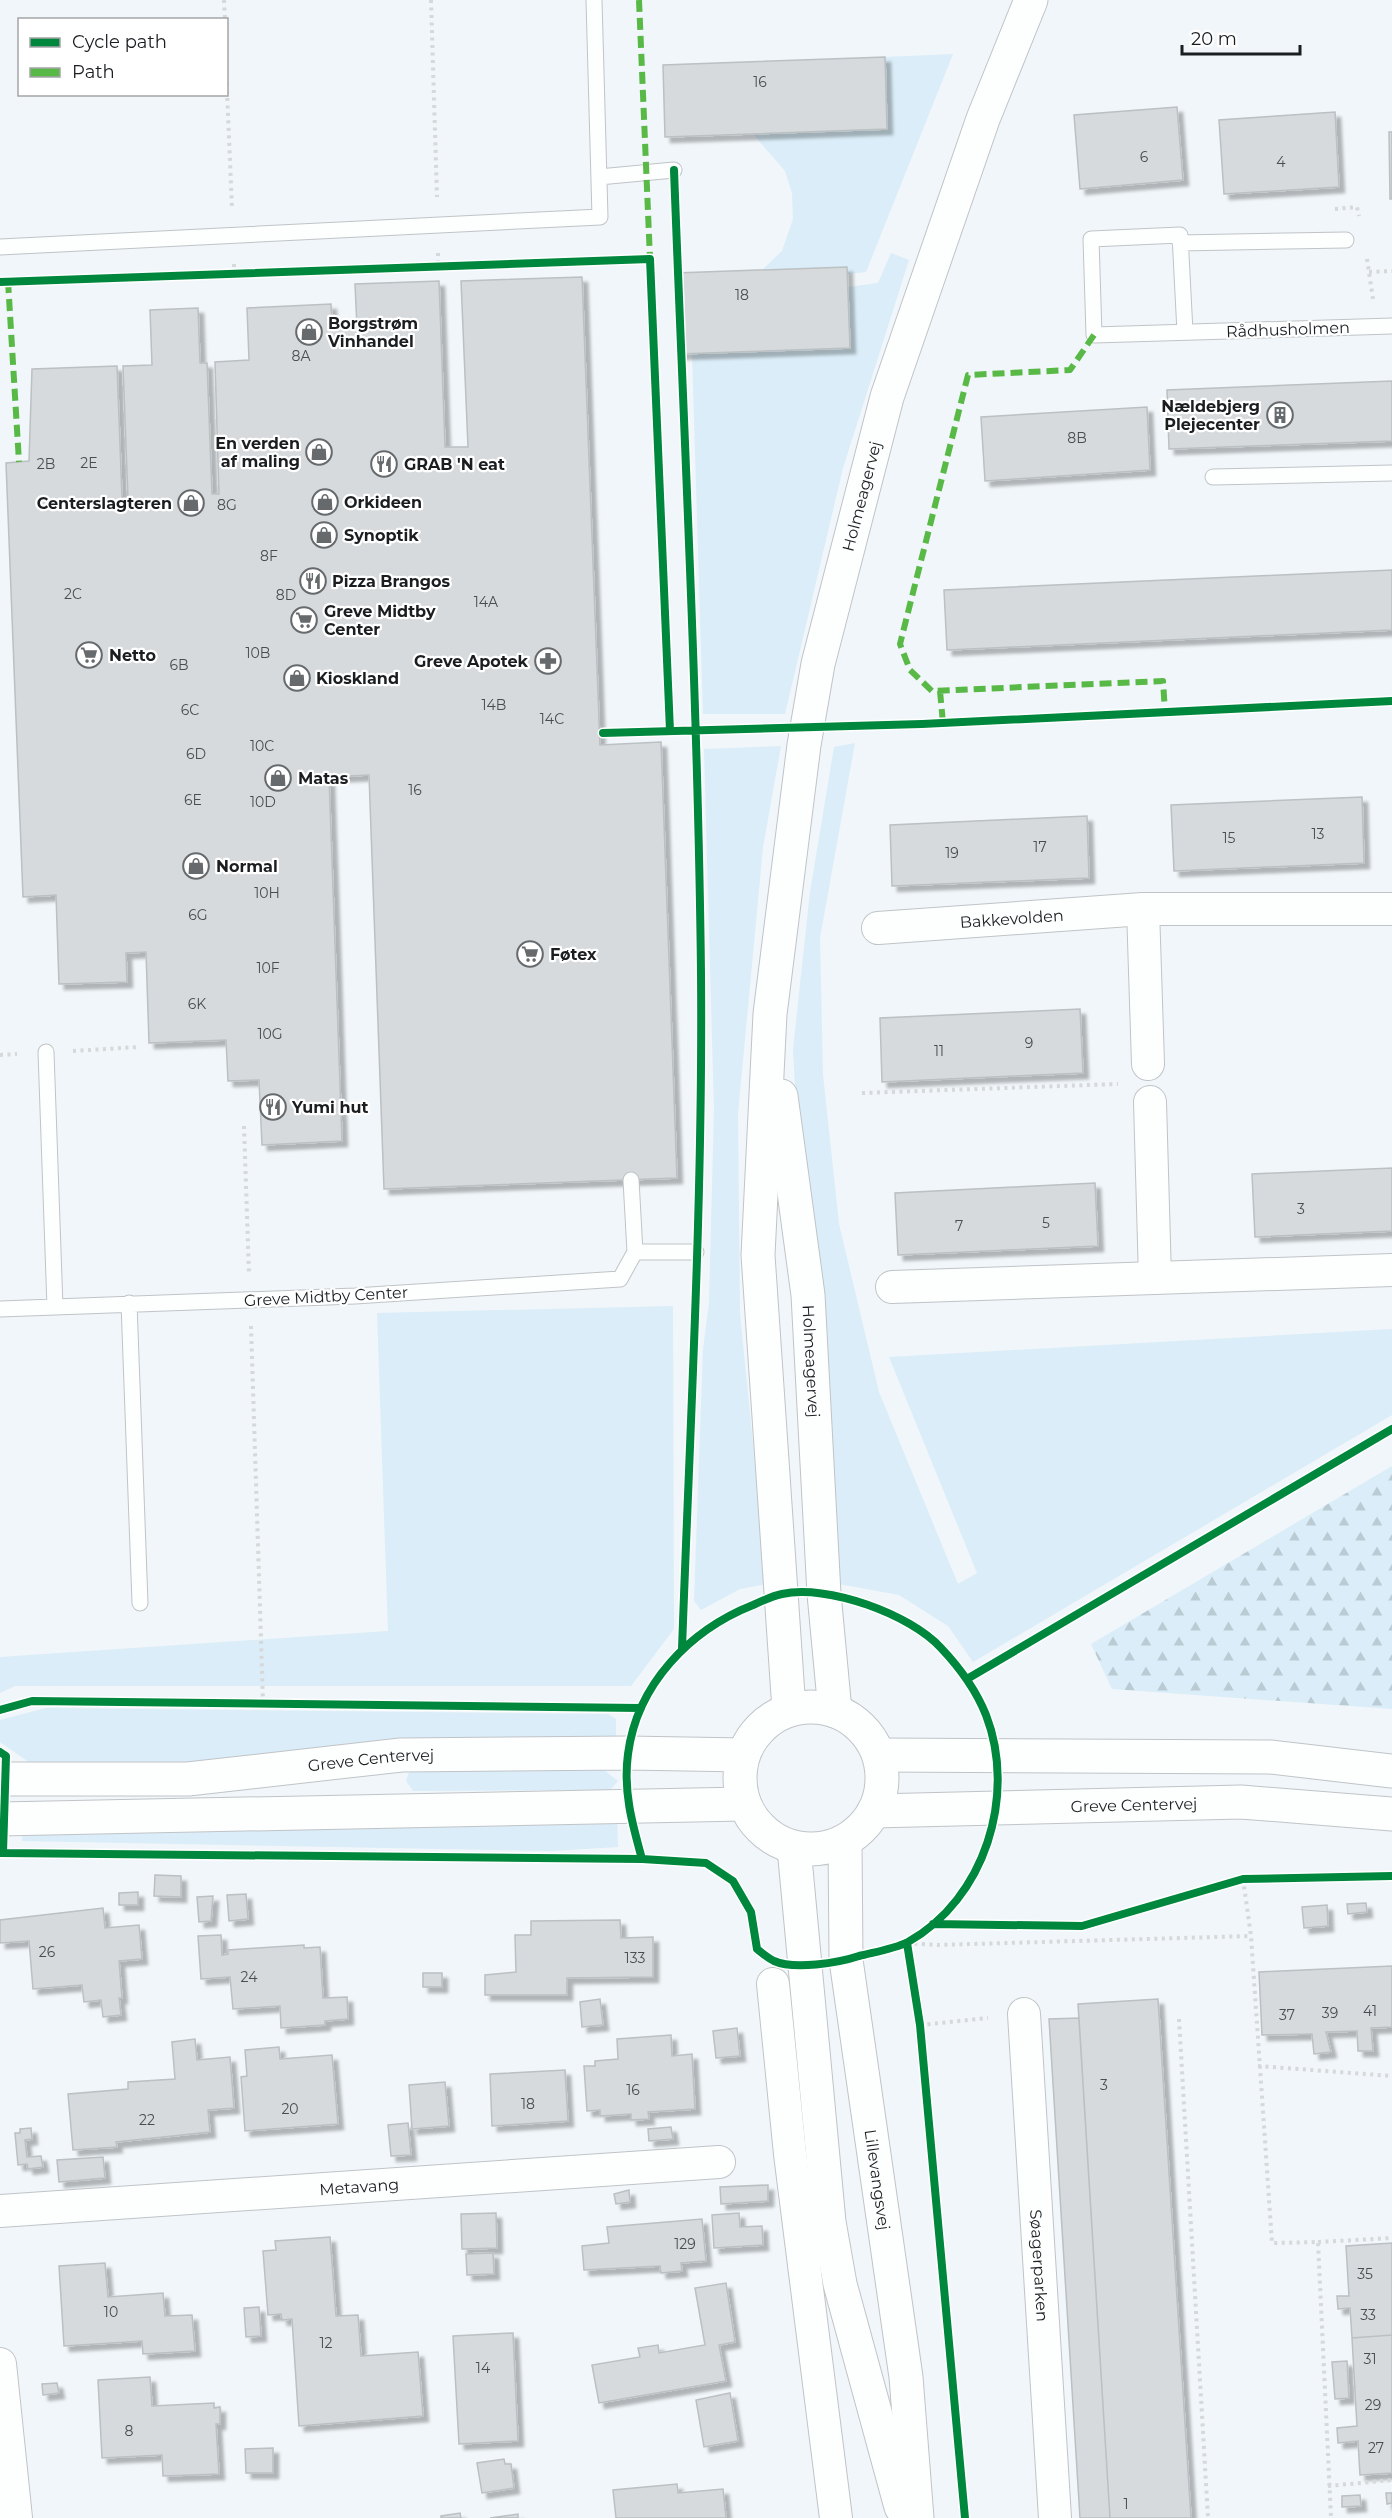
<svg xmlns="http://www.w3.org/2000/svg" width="1392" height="2518" font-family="Montserrat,sans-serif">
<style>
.grass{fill:#daedf8}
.forest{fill:url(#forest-firs)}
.building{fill:#d6dadd;stroke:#bbc0c2;stroke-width:1.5;filter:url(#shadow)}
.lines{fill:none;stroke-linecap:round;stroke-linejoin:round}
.service-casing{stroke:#c0c4c7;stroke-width:17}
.minor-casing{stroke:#c0c4c7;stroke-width:34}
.tertiary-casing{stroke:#c0c4c7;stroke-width:35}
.path{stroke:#d6d8d9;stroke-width:4;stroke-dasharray:3 4.5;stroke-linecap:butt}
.service{stroke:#fdfefe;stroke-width:15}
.minor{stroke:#fdfefe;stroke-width:32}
.tertiary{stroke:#fdfefe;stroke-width:33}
.quiet{stroke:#58b947;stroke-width:6;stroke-dasharray:12 6;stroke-linecap:butt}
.cycleway-casing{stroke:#fff;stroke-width:11}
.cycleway{stroke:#00873e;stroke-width:8}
.labels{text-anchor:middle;stroke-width:4.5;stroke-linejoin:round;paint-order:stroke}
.number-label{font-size:14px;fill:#4a4d50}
.poi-label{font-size:16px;font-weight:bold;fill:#1b1e21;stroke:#fff;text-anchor:start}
.street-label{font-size:16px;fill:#1b1e21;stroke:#fff}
</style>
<defs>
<pattern id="forest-firs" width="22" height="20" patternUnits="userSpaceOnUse" patternTransform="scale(1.5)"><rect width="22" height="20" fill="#daedf8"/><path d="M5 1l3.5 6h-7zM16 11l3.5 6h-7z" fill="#bacbd4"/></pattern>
<filter id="shadow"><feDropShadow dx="5.5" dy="5.5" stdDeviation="1.5" flood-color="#0004"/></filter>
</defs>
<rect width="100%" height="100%" fill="#f0f6f9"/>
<!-- grass -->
<path class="grass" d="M953 54 866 272 848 274 847 267 762 270 782 251 793 219 792 193 785 171 753 134 887 129 885 57Z
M891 253 909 260 843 468 785 714H703L692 353 850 348 848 287 878 283Z
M855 743 820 938 823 1075 839 1224 879 1392 958 1584 977 1573 889 1357 1392 1329V1415L973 1662 948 1626 899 1595 839 1584 797 1126 793 1049 810 892 834 747Z
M781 746 763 847 738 1114 740 1313 767 1584 740 1589 701 1610 694 1601 703 1349 709 1303 714 1109 704 749Z
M673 1306 674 1629 631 1686H15L0 1693V1657L388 1631 377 1313Z
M46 1708 608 1714 616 1719V1745L216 1765 36 1767 0 1742V1720Z
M410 1769 604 1770 618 1781 610 1790 413 1791 406 1781Z
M617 1813 618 1847 551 1851 22 1841 23 1831Z"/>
<!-- forest -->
<path class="forest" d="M1392 1466V1709L1112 1689 1091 1644Z"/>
<!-- building -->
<path class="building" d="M885 57 887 129 665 137 663 65Z
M1177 107 1183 180 1080 189 1074 115Z
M1335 112 1339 187 1224 194 1219 120Z
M1389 132H1392V199H1390Z
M847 267 850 348 678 354 675 273Z
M582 277 600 745 661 742 677 1178 384 1189 369 775 329 777 342 1141 262 1145 259 1080 228 1081 226 1040 149 1043 146 952 126 953 127 982 59 984 56 895 23 897 6 463 29 461 32 369 117 366 122 498H128L123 366 152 365 150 310 198 308 200 363H207L212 494H219L215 362 249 360 247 308 331 304 332 328 357 327 355 284 439 281 445 447H468L461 281Z
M1392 381V441L1169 449 1167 390Z
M1147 407 1150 470 985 481 981 417Z
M1392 570V630L947 650 944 590Z
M1362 797 1364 863 1174 871 1171 805Z
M1087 816 1089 878 892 886 890 825Z
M1080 1009 1083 1073 882 1082 880 1018Z
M1392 1168V1231L1255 1237 1252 1174Z
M1095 1183 1098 1246 898 1255 895 1193Z
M155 1875 181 1876V1897L154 1896Z
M138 1892V1905H119V1893Z
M246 1894 248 1919 229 1921 227 1895Z
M213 1896 211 1921 199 1922 197 1897Z
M1366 1903 1367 1912 1348 1914 1347 1904Z
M1327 1905 1328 1926 1304 1928 1302 1907Z
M103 1908 105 1928 139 1925 142 1959 119 1961 122 1998H119L121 2015 103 2017 101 2000 84 2002 82 1985 33 1989 29 1941 0 1943V1920Z
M620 1920 621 1938 653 1937V1977L567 1978V1995H485V1975L516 1972 515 1935H531V1921Z
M221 1935 222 1955 228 1954V1950L304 1945V1948L320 1947 323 1998 347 1997 348 2019 325 2021V2025L281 2028 280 2006 233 2009 230 1977 201 1979 198 1936Z
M1392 1966V2027L1371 2028 1373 2051H1358L1357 2031 1326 2032 1331 2052 1314 2054 1312 2034 1262 2035 1259 1972Z
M423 1973H442V1987H423Z
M600 1999 603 2025 582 2027 580 2002Z
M1158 1999 1191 2518H1110L1078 2004Z
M1079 2018 1110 2518H1080L1049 2019Z
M737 2028 740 2056 716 2058 713 2031Z
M671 2035 672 2056 692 2054 695 2109 648 2112 649 2119 631 2120V2114L600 2116V2110L587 2111 584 2066H595V2061L618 2059 617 2039Z
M195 2039 197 2060 230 2057 234 2108 208 2110 210 2132 116 2142 117 2147 73 2150 68 2094 128 2089V2082L175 2079 172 2042Z
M279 2047 280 2059 332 2055 338 2124 245 2131 241 2077 247 2076 245 2050Z
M565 2070 568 2121 492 2126 490 2074Z
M445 2082 449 2126 412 2129 409 2085Z
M408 2123 411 2155 391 2156 388 2125Z
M671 2127 673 2139 649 2141 648 2129Z
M31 2128 32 2139 25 2140 27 2157 41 2156 43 2167 28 2169 27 2164 18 2165 15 2133H20V2129Z
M103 2157 105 2178 59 2182 57 2160Z
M768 2185V2201L721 2204 720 2187Z
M629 2190 630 2202 616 2204 614 2194Z
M496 2213 497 2248 462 2249 461 2214Z
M739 2213 740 2227 762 2226 763 2245 714 2248 712 2215Z
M702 2219 706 2261 681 2263 682 2271 661 2273 660 2266 584 2270 582 2246 609 2243 607 2227Z
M330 2237 336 2316 358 2315 361 2356 418 2352 423 2416 299 2426 292 2319 282 2320 281 2314 268 2315 263 2251 276 2250 275 2241Z
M1392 2243V2335L1352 2338 1350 2308 1338 2309 1337 2296H1349L1346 2246Z
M493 2253 494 2274 467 2275 466 2254Z
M105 2263 108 2297 163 2293 165 2316 192 2315 195 2351 143 2354 142 2341 64 2346 59 2266Z
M726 2283 735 2342 719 2345 726 2381 599 2403 592 2365 640 2357 638 2348 658 2345 659 2353 705 2345 695 2288Z
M259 2307 261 2336 246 2337 244 2308Z
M513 2333 518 2441 459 2444 453 2336Z
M1392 2335V2473L1360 2475 1358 2441 1338 2443 1337 2428 1357 2426 1352 2338Z
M1347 2361 1349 2398 1335 2399 1332 2362Z
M150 2377 152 2406 214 2403V2408L220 2407V2424H216L219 2474 163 2476 162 2455 102 2458 98 2380Z
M57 2383 59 2393 43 2395 42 2384Z
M730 2393 738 2441 704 2447 696 2400Z
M273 2448V2473H246L245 2449Z
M504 2459 505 2464H511L514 2488 482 2493 477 2463Z
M677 2484 678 2493 723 2489 726 2518H616L613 2490Z
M1386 2493H1392V2503L1387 2504Z
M1360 2495 1361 2506 1342 2507V2496Z
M460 2513 461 2518H441V2516Z
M518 2514V2518H490Z"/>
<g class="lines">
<!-- service casing -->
<g class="service-casing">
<path id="service" d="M599 177 674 170
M1180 243 1346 240
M0 247 600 217 594 0
M1185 332 1180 235 1091 239 1094 335 1392 326
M1213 477 1392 473
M46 1052 55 1307
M631 1180 635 1252
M635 1252H696
M129 1303 140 1603
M0 1309 355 1296 620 1279 635 1252"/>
</g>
<!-- minor casing -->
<g class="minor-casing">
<g id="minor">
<path d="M1143 909 1148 1064"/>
<path id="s1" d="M878 928 1143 909H1392"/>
<path d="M1150 1102 1155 1278"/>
<path d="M892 1287 1392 1270"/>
<path d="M773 1984 790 2154 836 2518"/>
<path id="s2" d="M1024 2014 1055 2518"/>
<path id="s3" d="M0 2211 719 2162"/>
<path d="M0 2364 16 2518"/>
</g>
</g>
<!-- tertiary casing -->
<g class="tertiary-casing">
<g id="tertiary">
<path id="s4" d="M781 1096 808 1295 824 1594 835 1711"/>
<circle cx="811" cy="1778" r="71"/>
<path id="s5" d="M789 1710 758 1255 770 1014 804 745 818 664 887 397 983 119 1031 0"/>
<path d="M879 1755 1270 1757 1392 1771"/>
<path id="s6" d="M0 1779H188L401 1755 628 1753 743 1755"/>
<path id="s7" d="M874 1811 1241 1802 1392 1814"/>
<path d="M0 1819 744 1804"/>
<path id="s8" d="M845 1842 846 1960 906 2377 917 2518"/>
<path d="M794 1848 829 2222 840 2284 901 2507"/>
</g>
</g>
<!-- path -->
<path class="path" d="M224 0 225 20
M431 0 437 197
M226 68 232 208
M1335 209 1357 207 1359 216
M438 253V265
M1367 259 1373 299
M234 264V275
M1369 272 1392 271
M73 1051 138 1047
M0 1055 17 1054
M862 1093 1118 1084
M244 1126 249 1274
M251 1326 263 1703
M1243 1879 1251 1936 1272 2243 1318 2242 1331 2518
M907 1943 938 1945 1251 1936
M1179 2019 1208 2518
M920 2025 988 2018
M1258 2066 1392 2076
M1318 2242 1392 2238
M1328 2486 1392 2480"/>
<!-- service -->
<use href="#service" class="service"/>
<!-- minor -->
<use href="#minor" class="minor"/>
<!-- tertiary -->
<use href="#tertiary" class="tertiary"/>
<!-- quiet -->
<path class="quiet" d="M639 0 650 259
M8 281 19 462
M1094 335 1070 370 968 375 900 644 910 670 932 691 1163 681 1165 712
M940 691 943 723"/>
<!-- cycleway casing -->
<g class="cycleway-casing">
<path id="cycleway" d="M674 170C684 438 698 705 701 973 703 1198 690 1424 682 1649
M0 282 650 259 670 731
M603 733 922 724 1392 701
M967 1679 1392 1429
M0 1710 32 1701 641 1708
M0 1752 6 1756 3 1853
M0 1853 642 1859 706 1863 733 1881 751 1912 757 1949C762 1953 768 1958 774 1961 794 1970 838 1963 859 1956 875 1952 894 1949 908 1942 985 1899 1017 1795 986 1715 976 1690 960 1668 941 1648 910 1614 827 1584 782 1594 772 1596 762 1601 753 1605 690 1630 637 1684 628 1754 623 1791 632 1823 642 1859
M933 1924 1082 1926 1243 1879 1392 1876
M907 1943 920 2025 965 2518"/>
</g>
<!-- cycleway -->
<use href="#cycleway" class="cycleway"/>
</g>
<!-- icons -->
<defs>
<g id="shop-ring" transform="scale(1.35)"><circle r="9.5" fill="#fff" stroke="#666a6d" stroke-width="1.5"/><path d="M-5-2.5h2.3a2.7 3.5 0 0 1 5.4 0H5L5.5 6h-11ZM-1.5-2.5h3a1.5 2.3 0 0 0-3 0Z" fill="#666a6d"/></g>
<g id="building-ring" transform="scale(1.35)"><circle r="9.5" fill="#fff" stroke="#666a6d" stroke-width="1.5"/><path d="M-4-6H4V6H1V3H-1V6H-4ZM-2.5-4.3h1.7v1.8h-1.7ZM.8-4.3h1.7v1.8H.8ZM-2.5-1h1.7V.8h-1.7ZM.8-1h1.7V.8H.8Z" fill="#666a6d"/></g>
<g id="restaurant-ring" transform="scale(1.35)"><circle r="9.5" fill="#fff" stroke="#666a6d" stroke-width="1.5"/><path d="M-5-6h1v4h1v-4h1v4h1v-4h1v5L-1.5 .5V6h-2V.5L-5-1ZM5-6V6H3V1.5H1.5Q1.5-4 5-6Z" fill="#666a6d"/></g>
<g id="supermarket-ring" transform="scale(1.35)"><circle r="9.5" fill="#fff" stroke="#666a6d" stroke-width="1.5"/><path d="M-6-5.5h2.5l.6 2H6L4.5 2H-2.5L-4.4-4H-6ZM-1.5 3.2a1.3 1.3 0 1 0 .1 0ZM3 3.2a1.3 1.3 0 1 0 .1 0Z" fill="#666a6d"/></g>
<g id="pharmacy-ring" transform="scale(1.35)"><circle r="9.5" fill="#fff" stroke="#666a6d" stroke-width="1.5"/><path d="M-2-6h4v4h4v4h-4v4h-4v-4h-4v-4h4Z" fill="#666a6d"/></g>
</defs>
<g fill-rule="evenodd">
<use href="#shop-ring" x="309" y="332"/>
<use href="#building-ring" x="1280" y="415"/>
<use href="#shop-ring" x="319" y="452"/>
<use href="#restaurant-ring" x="384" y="464"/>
<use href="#shop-ring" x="325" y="502"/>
<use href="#shop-ring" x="191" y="503"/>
<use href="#shop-ring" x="324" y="535"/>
<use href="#restaurant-ring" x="313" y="581"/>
<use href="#supermarket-ring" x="304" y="620"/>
<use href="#supermarket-ring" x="89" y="655"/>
<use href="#pharmacy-ring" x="548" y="661"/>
<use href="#shop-ring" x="297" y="678"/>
<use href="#shop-ring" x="278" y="778"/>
<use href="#shop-ring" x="196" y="866"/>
<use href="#supermarket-ring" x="530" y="954"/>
<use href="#restaurant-ring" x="273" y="1107"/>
</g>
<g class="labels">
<!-- number labels -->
<g class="number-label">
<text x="760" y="87">16</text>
<text x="1144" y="162">6</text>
<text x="1281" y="167">4</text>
<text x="742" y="300">18</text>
<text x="301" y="361">8A</text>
<text x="1077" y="443">8B</text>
<text x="89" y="468">2E</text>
<text x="46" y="469">2B</text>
<text x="227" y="510">8G</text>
<text x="269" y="561">8F</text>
<text x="73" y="599">2C</text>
<text x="286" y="600">8D</text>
<text x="486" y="607">14A</text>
<text x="258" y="658">10B</text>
<text x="179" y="670">6B</text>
<text x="494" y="710">14B</text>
<text x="190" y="715">6C</text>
<text x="552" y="724">14C</text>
<text x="262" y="751">10C</text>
<text x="196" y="759">6D</text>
<text x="415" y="795">16</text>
<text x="193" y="805">6E</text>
<text x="263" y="807">10D</text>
<text x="1318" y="839">13</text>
<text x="1229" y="843">15</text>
<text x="1040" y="852">17</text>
<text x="952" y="858">19</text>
<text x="267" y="898">10H</text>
<text x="198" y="920">6G</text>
<text x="268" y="973">10F</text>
<text x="197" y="1009">6K</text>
<text x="270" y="1039">10G</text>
<text x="1029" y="1048">9</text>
<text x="939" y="1056">11</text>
<text x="1301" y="1214">3</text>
<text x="1046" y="1228">5</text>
<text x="959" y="1231">7</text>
<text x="47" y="1957">26</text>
<text x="635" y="1963">133</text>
<text x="249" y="1982">24</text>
<text x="1370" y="2016">41</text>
<text x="1330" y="2018">39</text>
<text x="1287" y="2020">37</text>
<text x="1104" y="2090">3</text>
<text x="633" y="2095">16</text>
<text x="528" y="2109">18</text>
<text x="290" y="2114">20</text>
<text x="147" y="2125">22</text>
<text x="685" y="2249">129</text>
<text x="1365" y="2279">35</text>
<text x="111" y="2317">10</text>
<text x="1368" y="2320">33</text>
<text x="326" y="2348">12</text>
<text x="1370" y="2364">31</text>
<text x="483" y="2373">14</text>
<text x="1373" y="2410">29</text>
<text x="129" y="2436">8</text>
<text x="1376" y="2453">27</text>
<text x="1126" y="2509">1</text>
</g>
<!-- poi labels -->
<g class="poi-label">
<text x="328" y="329">Borgstrøm<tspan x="328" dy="18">Vinhandel</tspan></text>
<text x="1260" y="412" text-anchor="end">Nældebjerg<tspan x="1260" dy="18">Plejecenter</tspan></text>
<text x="300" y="449" text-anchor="end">En verden<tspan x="300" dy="18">af maling</tspan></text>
<text x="404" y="470">GRAB 'N eat</text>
<text x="344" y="508">Orkideen</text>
<text x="172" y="509" text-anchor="end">Centerslagteren</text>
<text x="344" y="541">Synoptik</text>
<text x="332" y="587">Pizza Brangos</text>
<text x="324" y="617">Greve Midtby<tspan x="324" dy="18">Center</tspan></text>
<text x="109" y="661">Netto</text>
<text x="528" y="667" text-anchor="end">Greve Apotek</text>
<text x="316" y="684">Kioskland</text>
<text x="298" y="784">Matas</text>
<text x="216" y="872">Normal</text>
<text x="550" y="960">Føtex</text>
<text x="292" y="1113">Yumi hut</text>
</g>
<!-- street labels -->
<g class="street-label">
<text transform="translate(1288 329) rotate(-2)" y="6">Rådhusholmen</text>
<text dy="6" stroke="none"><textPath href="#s5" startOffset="1224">Holmeagervej</textPath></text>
<text dy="6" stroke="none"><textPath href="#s1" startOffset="134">Bakkevolden</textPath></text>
<text transform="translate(326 1296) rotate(-3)" y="6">Greve Midtby Center</text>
<text dy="6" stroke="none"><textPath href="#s4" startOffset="267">Holmeagervej</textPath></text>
<text dy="6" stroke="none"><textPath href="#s6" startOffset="372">Greve Centervej</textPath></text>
<text dy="6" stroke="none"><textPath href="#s7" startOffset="260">Greve Centervej</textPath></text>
<text dy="6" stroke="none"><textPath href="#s8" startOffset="340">Lillevangsvej</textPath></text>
<text dy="6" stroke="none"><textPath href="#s3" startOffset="360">Metavang</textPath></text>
<text dy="6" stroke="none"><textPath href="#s2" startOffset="252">Søagerparken</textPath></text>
</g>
</g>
<!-- legend -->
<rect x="18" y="18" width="210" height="78" fill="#ffffff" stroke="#a4a5a6" stroke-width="1.5"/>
<rect x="30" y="38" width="30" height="9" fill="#00873e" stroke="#a4a5a6" stroke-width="1.5"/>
<text x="72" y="48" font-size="18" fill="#1b1e21">Cycle path</text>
<rect x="30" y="68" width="30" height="9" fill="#58b947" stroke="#a4a5a6" stroke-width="1.5"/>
<text x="72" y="78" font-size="18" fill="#1b1e21">Path</text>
<!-- scale -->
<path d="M1182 45v9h118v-9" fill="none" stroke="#1b1e21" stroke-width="3"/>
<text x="1191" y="45" font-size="18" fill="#1b1e21" stroke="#ffffff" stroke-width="4.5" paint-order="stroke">20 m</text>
</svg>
